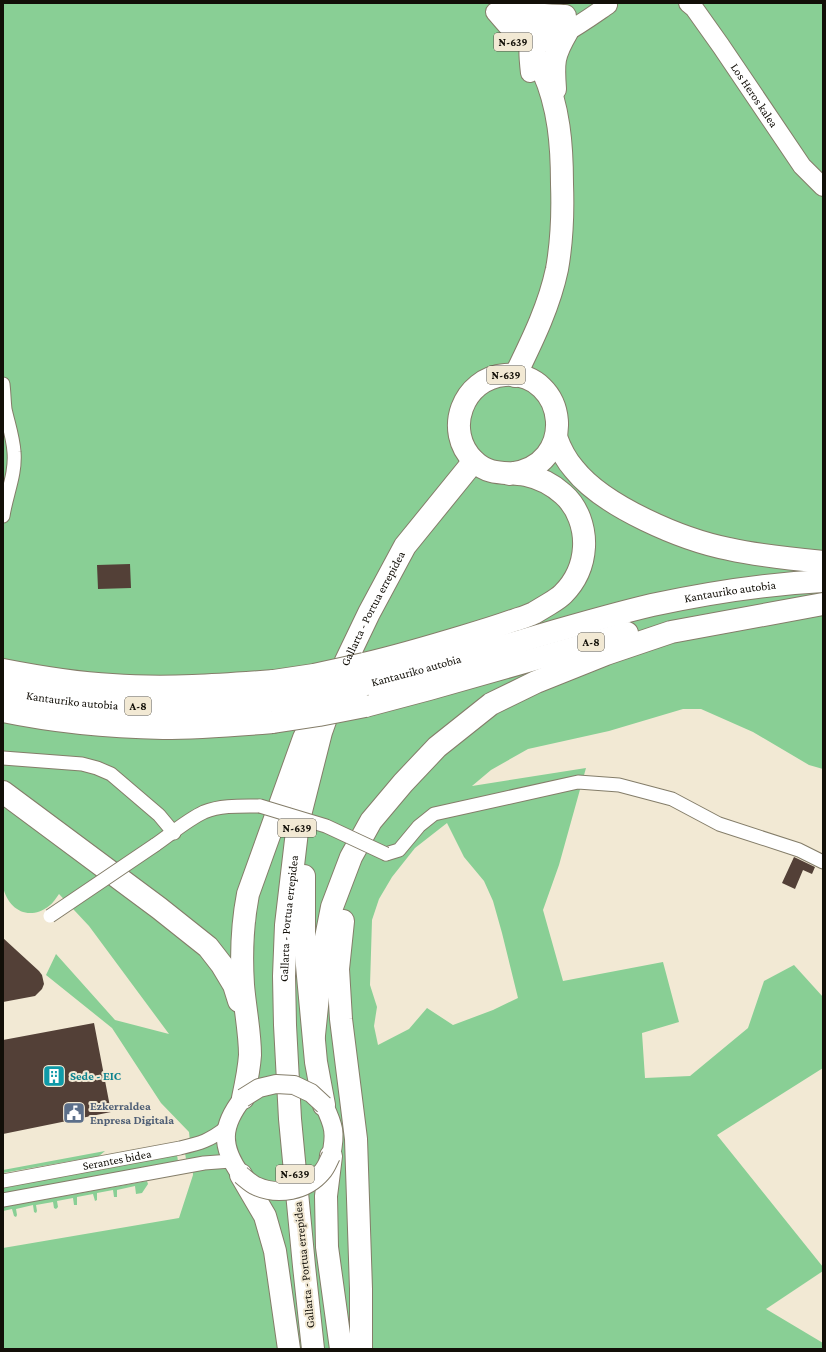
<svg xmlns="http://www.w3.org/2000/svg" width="826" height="1352" font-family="'Crimson Pro',serif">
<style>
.green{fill:#89cf95;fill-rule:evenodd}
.building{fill:#534037}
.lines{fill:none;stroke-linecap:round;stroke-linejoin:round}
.street-casing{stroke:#847d69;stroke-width:15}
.secondary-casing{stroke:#847d69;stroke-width:20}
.highway-casing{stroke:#847d69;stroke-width:24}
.street{stroke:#fff;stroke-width:13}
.secondary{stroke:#fff;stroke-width:18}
.highway{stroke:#fff;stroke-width:22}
.street-bridge-casing{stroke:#847d69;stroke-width:15;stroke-linecap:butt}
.secondary-bridge-casing{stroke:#847d69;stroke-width:20;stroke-linecap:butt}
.highway-bridge-casing{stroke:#847d69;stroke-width:24;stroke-linecap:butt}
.street-bridge{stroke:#fff;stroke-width:13}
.secondary-bridge{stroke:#fff;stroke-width:18}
.highway-bridge{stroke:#fff;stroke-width:22}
.labels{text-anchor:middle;stroke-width:4;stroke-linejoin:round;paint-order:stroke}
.shield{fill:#f2e9d4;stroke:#555045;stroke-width:1}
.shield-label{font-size:11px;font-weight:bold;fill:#120f08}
.street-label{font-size:12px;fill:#120f08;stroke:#f2e9d4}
.culture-label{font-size:12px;font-weight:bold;fill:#0d838f;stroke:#f2e9d4;text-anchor:start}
.service-label{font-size:12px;font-weight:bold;fill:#4e5e75;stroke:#f2e9d4;text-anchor:start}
</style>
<rect width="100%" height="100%" fill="#f2e9d4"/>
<!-- green -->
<path class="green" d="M3 3H823V769L809 765 753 732 701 709H683L609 731 528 749 491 770 472 786 586 768 559 865 543 910 563 981 663 962 679 1022 642 1033 645 1078 690 1076 748 1028 764 981 794 965 823 997V1068L717 1135 823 1267V1271L766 1309 823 1343V1349H3V1248L179 1218 193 1175 192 1158 186 1159 185 1153 191 1152 189 1132 161 1103 112 1028 46 975 56 954 115 1020 169 1034 89 926 59 894C56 898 53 903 49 906 28 922 8 909 3 887ZM447 823 464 857 484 881 493 901 502 933 518 998 493 1010 453 1025 427 1008 409 1029 378 1045 374 1026 377 1007 370 985 372 920 379 899 392 877 415 848Z
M105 1151 99 1156 3 1173V1170Z
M177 1155 178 1161 3 1193V1187Z
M147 1181 148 1184 142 1193 136 1194 135 1186 117 1190V1197H114L113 1190 97 1193V1200L95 1201 93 1194 77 1197V1205H74L73 1198 57 1201 58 1207 56 1209 54 1208 53 1202 36 1205 37 1211 36 1213 34 1212 33 1205 16 1209 17 1215 16 1217 14 1216 12 1209 3 1211V1207Z"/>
<!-- building -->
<path class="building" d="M130 564 131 588 98 589 97 565Z
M794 857 815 867 812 874 803 870 795 889 782 883Z
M3 938 39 971 42 975 44 984 42 989 35 996 3 1002Z
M94 1023 111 1112 3 1134V1040Z"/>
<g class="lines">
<!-- street casing -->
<g class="street-casing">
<g id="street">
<path d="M3 384C4 392 4 401 5 409 8 423 13 437 14 452 16 474 6 495 3 516"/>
<path d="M3 758 82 764 97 768 111 774 159 815 174 833"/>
<path d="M155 845C171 834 187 820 204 812 221 805 241 806 260 806"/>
<path d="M386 854 399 850 419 826 434 814 578 782 619 785 672 799 719 824 799 850 823 862"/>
<path id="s1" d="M3 1181 180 1148C201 1143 209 1141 227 1127"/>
<path d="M3 1200 204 1163 231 1161"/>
</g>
</g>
<!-- secondary casing -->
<g class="secondary-casing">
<g id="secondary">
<path id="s2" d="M688 3 694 8 721 46 802 166 823 187"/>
<path d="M495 12C503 21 517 39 528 44 545 51 593 15 608 5"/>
<path d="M530 73C526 37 527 28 564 17"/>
<path d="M324 1105C334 1126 336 1133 331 1156"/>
<path d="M241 1175C220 1146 221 1126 243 1098"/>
</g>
</g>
<!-- highway casing -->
<g class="highway-casing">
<g id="highway">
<path d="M504 3C517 25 533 47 543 71 559 107 562 145 562 184 563 212 562 241 557 269 549 307 532 341 515 376"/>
<path d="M505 3C523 15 544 15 565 16"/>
<path d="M555 89C553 62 553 56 567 32"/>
<path d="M556 437C560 448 566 460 574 469 604 507 683 540 729 549 760 556 792 559 823 562"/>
<path d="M364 664C398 656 432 646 465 636 482 631 498 626 515 620 521 618 528 616 534 613 539 610 544 607 549 604 554 601 559 598 563 594 576 581 583 565 584 547 585 528 578 507 563 494 553 485 540 478 526 475 506 471 491 477 474 461 443 431 463 378 505 375 568 371 579 467 509 474"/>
<path d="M3 670C39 677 75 683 112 685 166 689 220 685 274 681"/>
<path id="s3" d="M366 684C424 669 481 653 538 636 576 625 614 614 652 605 708 593 766 584 823 581"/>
<path id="s4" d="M3 691C56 701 110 707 164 707 201 707 237 704 274 701"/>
<path d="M365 706 429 689 627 633"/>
<path d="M3 711C56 722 110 727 163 728 200 728 236 725 273 722"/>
<path d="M3 792 159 908 208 947 222 965 234 985 239 1001"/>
<path d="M304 876V933L316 1062 324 1105"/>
<path d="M343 921 338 969 341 1019 356 1139 361 1289V1349"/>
<path d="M314 1035 322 958 332 907 351 857 371 821 403 783 437 747 491 704 536 682 606 654 671 632 823 604"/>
<path d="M243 1098C246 1084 249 1070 250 1055 250 1032 245 1009 243 985 241 954 242 925 248 894L304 738 318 709"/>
<path d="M331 1156 326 1196 327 1247 341 1349"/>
<path d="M241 1175 265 1216 275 1251 289 1349"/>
<path id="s5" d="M313 1349 304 1266 290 1119 285 1025 284 976 286 925 298 823 321 732 346 661 369 613 405 546 474 461"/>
</g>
</g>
<!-- street -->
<use href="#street" class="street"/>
<!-- secondary -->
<use href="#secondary" class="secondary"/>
<!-- highway -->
<use href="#highway" class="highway"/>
<!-- street-bridge casing -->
<g class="street-bridge-casing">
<path id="street-bridge" d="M260 806 326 826 386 854
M50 916 155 845"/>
</g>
<!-- secondary-bridge casing -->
<g class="secondary-bridge-casing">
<path id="secondary-bridge" d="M243 1098 259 1088 276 1084 294 1085 311 1093 324 1105
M241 1175C246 1179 251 1184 256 1186 278 1196 306 1191 322 1172 326 1168 328 1162 331 1156"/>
</g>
<!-- highway-bridge casing -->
<g class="highway-bridge-casing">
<path id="highway-bridge" d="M274 681 314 675 364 664
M274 701 327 693 366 684
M273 722 319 715 365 706"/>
</g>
<!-- street-bridge -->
<use href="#street-bridge" class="street-bridge"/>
<!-- secondary-bridge -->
<use href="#secondary-bridge" class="secondary-bridge"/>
<!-- highway-bridge -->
<use href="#highway-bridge" class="highway-bridge"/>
</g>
<!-- icons -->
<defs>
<g id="building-square" transform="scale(1.15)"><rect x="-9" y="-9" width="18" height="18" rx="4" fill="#0f9aa8" stroke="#f2e9d4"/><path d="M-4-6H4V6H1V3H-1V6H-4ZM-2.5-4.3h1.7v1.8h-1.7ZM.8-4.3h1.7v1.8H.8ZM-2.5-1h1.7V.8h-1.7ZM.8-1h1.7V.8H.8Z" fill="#fff"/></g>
<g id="civic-square" transform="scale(1.15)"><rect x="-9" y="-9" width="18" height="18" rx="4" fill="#5c6f8a" stroke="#f2e9d4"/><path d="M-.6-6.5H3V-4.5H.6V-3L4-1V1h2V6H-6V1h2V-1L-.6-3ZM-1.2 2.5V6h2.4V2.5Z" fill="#fff"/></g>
</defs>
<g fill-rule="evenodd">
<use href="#building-square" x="54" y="1076"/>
<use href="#civic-square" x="74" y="1113"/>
</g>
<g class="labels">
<!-- shield labels -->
<g class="shield">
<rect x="494" y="33" width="38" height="18" rx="3"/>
<rect x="487" y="366" width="38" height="18" rx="3"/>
<rect x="578" y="633" width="26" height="18" rx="3"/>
<rect x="125" y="697" width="26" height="18" rx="3"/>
<rect x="278" y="819" width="38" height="18" rx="3"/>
<rect x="276" y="1165" width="38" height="18" rx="3"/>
</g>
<g class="shield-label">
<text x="513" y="46">N-639</text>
<text x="506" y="379">N-639</text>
<text x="591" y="646">A-8</text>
<text x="138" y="710">A-8</text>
<text x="297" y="832">N-639</text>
<text x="295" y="1178">N-639</text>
</g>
<!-- street labels -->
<g class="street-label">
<text dy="4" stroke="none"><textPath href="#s2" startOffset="114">Los Heros kalea</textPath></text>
<text dy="4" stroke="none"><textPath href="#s3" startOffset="376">Kantauriko autobia</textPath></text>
<text dy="4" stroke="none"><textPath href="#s5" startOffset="756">Gallarta - Portua errepidea</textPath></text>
<text dy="4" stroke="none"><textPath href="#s3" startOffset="52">Kantauriko autobia</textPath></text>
<text dy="4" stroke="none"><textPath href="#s4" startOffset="70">Kantauriko autobia</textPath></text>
<text dy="4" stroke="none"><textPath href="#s5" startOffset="432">Gallarta - Portua errepidea</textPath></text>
<text dy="4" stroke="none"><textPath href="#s1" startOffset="116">Serantes bidea</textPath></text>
<text transform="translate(304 1265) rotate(-96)" y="4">Gallarta - Portua errepidea</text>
</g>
<!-- culture labels -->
<g class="culture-label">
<text x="70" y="1080">Sede - EIC</text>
</g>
<!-- service labels -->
<g class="service-label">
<text x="90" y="1110">Ezkerraldea<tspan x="90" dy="14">Enpresa Digitala</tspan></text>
</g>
</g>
<!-- border -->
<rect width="826" height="1352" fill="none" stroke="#120f08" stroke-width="8"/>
</svg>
